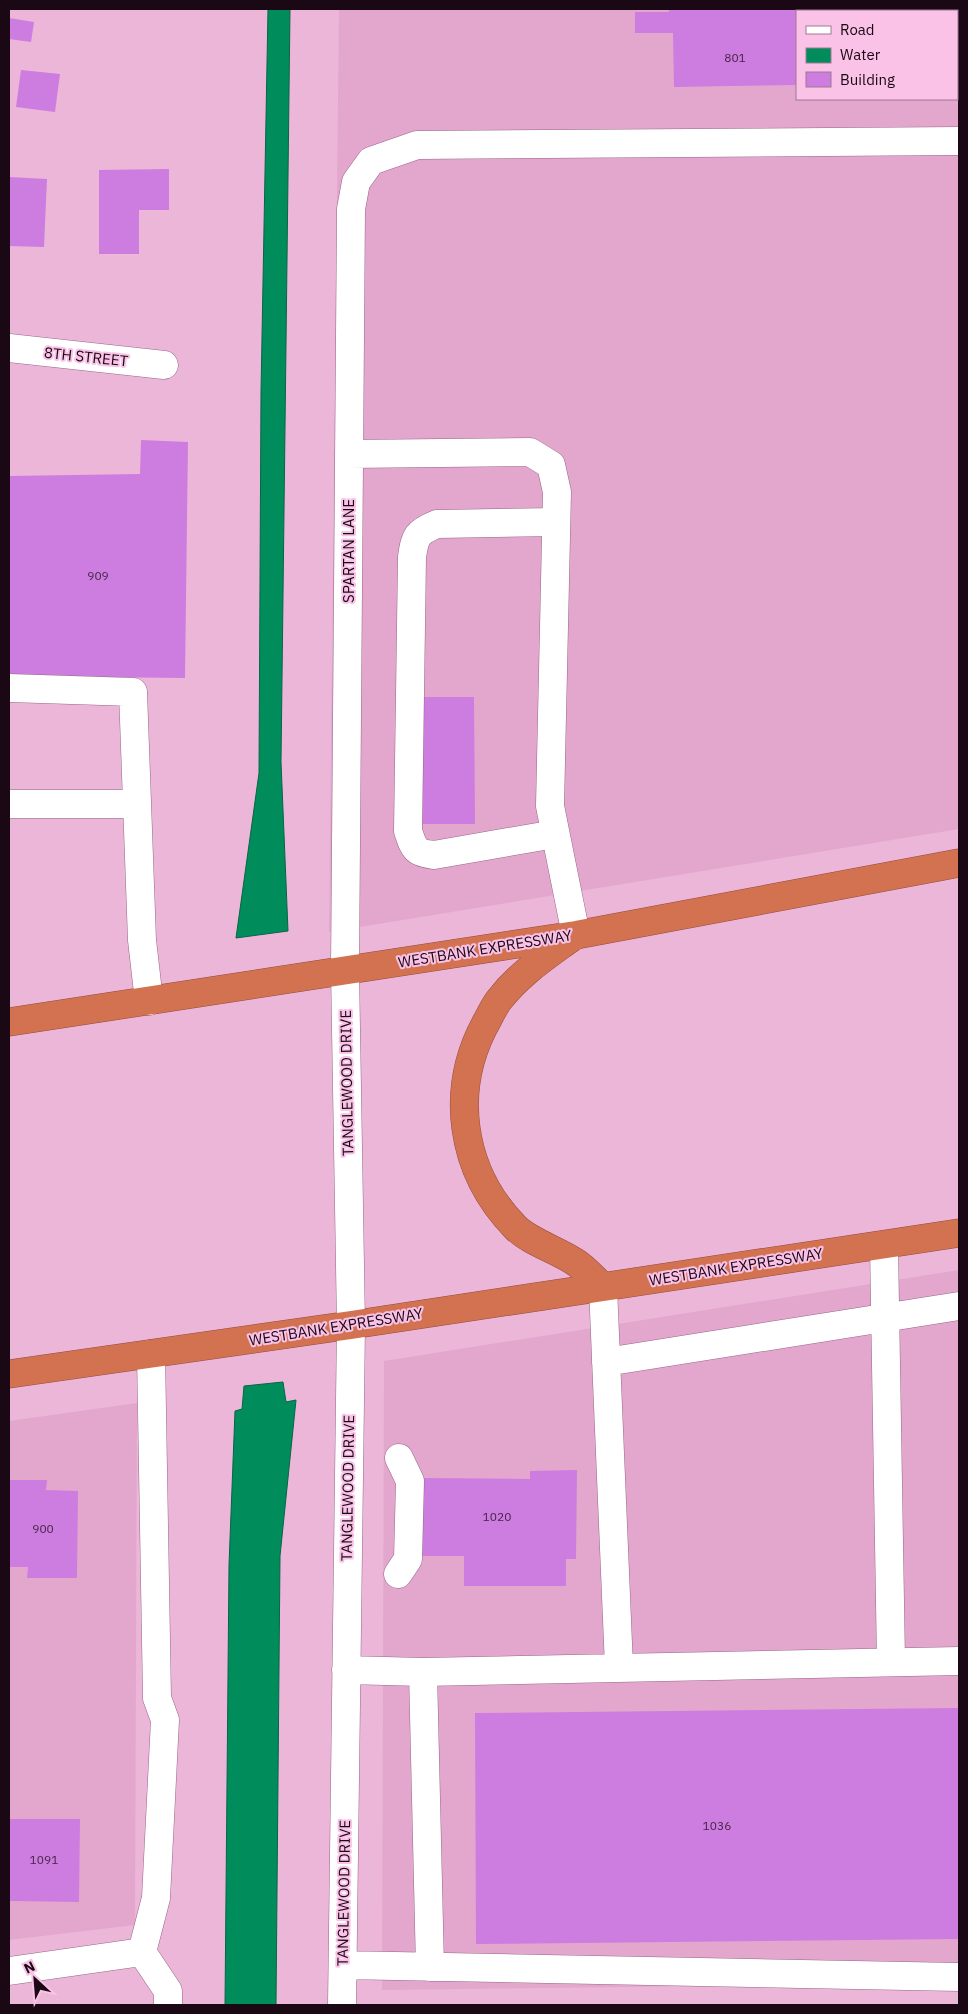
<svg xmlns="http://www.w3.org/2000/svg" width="968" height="2014" font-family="'IBM Plex Sans',sans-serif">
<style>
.built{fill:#e3a7ce;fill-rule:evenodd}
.water{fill:#018d5b;stroke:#086546}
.building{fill:#cc7ddf}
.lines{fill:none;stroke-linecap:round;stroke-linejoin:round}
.minor-casing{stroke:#976686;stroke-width:29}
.highway-casing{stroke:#924d3c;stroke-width:29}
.minor{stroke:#fff;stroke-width:28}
.highway{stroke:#d27251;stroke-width:28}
.labels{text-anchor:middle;stroke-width:4;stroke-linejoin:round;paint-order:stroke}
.number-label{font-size:12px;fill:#462548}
.street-label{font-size:15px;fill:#1a0815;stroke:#f9c2e6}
</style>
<rect width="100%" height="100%" fill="#ecb6d9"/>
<!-- built -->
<path class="built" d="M339 9H959V829L329 932ZM797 11H957V99H797Z
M959 1270V1983L382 1990 384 1361Z
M137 1403 135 1925 9 1940V1421Z"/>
<!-- water -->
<path class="water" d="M268 9H290L281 762 288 931 236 938 259 773 261 392Z
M283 1382 286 1402 296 1400 280 1556 276 2005H225L229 1565 235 1411 242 1409 244 1386Z"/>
<!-- building -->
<path class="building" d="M669 9H959V84H957V11H797V85L674 87 673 33H635V12H669Z
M9 18 34 22 31 42 9 39Z
M21 70 60 74 55 112 16 107Z
M169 169V210H139V254H99V170Z
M9 177 47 179 44 247 9 246Z
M141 440 188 442 185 678 9 676V476L140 474Z
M417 697H474L475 824H417Z
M577 1470 576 1559H566V1586H464V1556H419V1478L530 1479V1471Z
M9 1480H47L46 1490 78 1491 77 1578H27L28 1567H9Z
M959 1708V1939L476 1944 475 1713Z
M9 1819H80L79 1902 9 1901Z"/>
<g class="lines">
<!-- minor casing -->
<g class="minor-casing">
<path id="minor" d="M9 348 164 365
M349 454 530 452 551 465 557 492 550 806 576 935
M9 688 133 692 142 940 149 1001
M9 804H137
M555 834 434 855C415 853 414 849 408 831L412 557C415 536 417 532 437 524L556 522
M884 1245 891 1662
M603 1287 619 1667
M151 1354 157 1698 165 1720 156 1898 142 1952 168 1991V2005
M606 1362 959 1306
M398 1574 408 1559 410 1481 399 1458
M346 1670 423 1672 959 1661
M423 1672 430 1967
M343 1965 959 1977
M9 1971 142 1952
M342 2005 351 1325 345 970 351 209 356 182 371 161 417 145 959 141"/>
</g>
<!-- highway casing -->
<g class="highway-casing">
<path id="highway" d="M571 938C545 957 519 974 499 1000 495 1005 491 1013 488 1019 448 1089 460 1171 516 1228 529 1241 559 1251 575 1262 585 1268 594 1279 603 1287
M9 1022 576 935 959 863
M9 1374 351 1325 959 1233"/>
</g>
<!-- minor -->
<use href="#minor" class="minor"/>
<!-- highway -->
<use href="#highway" class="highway"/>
</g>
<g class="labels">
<!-- number labels -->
<g class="number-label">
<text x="735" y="62">801</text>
<text x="98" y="580">909</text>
<text x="497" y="1521">1020</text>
<text x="43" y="1533">900</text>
<text x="717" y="1830">1036</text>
<text x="44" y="1864">1091</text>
</g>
<!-- street labels -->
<g class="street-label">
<text transform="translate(86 357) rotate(6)" y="5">8TH STREET</text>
<text transform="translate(349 551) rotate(-90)" y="5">SPARTAN LANE</text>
<text transform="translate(485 949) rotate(-9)" y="5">WESTBANK EXPRESSWAY</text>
<text transform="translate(347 1083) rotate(-91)" y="5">TANGLEWOOD DRIVE</text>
<text transform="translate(736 1267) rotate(-9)" y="5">WESTBANK EXPRESSWAY</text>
<text transform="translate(336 1327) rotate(-9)" y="5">WESTBANK EXPRESSWAY</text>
<text transform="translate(348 1488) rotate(-89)" y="5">TANGLEWOOD DRIVE</text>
<text transform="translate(344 1893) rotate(-89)" y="5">TANGLEWOOD DRIVE</text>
</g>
</g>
<!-- border -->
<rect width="968" height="2014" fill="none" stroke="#1a0815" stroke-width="20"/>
<!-- legend -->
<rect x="796" y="10" width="162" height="90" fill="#f9c2e6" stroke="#a07892"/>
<rect x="806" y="26" width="25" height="8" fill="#ffffff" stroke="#a07892"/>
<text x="840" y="35" font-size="15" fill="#1a0815">Road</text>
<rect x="806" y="48" width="25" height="15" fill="#018d5b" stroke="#a07892"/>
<text x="840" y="60" font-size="15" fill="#1a0815">Water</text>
<rect x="806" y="72" width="25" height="15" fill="#cc7ddf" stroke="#a07892"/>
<text x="840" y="85" font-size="15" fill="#1a0815">Building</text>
<!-- north arrow -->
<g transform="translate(35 1979) rotate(334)" stroke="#f9c2e6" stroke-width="4" paint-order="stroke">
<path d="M0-4L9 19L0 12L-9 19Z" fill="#1a0815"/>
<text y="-8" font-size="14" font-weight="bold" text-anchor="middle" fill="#1a0815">N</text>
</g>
</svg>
